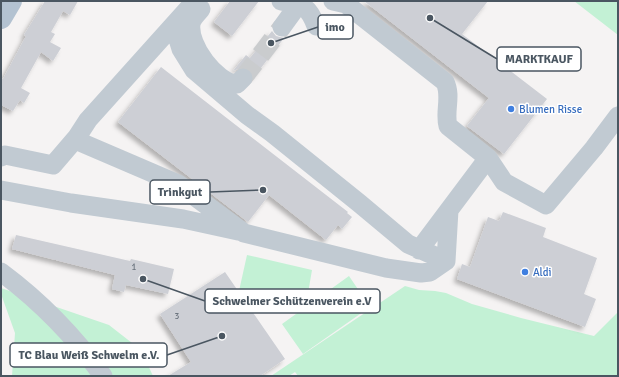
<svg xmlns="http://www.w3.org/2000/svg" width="619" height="377" font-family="Signika,sans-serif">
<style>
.green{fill:#c3f1d5}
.building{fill:#cdcfd5;filter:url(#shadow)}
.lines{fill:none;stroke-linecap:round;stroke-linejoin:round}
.minor-tunnel{stroke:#caccce;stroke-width:19;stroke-dasharray:19 10;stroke-linecap:butt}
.minor{stroke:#c1cad2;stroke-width:19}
.major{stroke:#b3c2d1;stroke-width:22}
.shop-dot{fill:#3f7fe0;stroke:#fff;stroke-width:1.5}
.labels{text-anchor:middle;stroke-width:3;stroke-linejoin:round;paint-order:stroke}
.number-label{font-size:9px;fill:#6b747e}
.shop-label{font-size:11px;fill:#366cbe;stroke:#fff;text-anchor:start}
.leader{fill:none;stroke:#4a5661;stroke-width:1.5}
.callout-dot{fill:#4a5661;stroke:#fff;stroke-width:1.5}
.callout{fill:#fff;stroke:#4a5661;stroke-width:1.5}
.callout-label{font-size:12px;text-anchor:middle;font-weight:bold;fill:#4a5661}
</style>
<defs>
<filter id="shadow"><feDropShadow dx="-3.5" dy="3.5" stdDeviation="2" flood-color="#0004"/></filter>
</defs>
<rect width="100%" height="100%" fill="#f5f3f3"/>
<!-- green -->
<path class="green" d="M574 1H618V35Z
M247 255 312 270 306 305 239 291Z
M349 276 370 307 303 354 282 324Z
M405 286 419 290 435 291 446 293 472 304 521 318 594 336 618 312V376H298L295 372 289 376H271Z
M1 288 109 325 141 350 153 376H12L15 333 1 294Z"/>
<!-- building -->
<path class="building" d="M45 1H78L70 15 63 11 51 32 55 34 50 42 61 48 53 61 41 52 21 88 30 93 24 103 20 100 13 111 1 105V78L3 79 26 36 24 35Z
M230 1H259L232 36 214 22Z
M364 1H488L462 34 547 99 504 154 467 126 489 98Z
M272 31 276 36 284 38 254 77 251 71 245 67 240 68 233 71 246 55 250 58Z
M161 67 348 212 347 213 352 217 342 229 338 225 326 240 269 195 248 222 118 122Z
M503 212 546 228 543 237 597 258 584 294 596 299 585 327 457 279 462 264 470 267 488 217 499 221Z
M16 235 130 261 131 259 174 269 168 294 126 285 124 292 112 289 115 275 12 249Z
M225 272 285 359 260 376H168L191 362 160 314Z"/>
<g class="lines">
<!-- minor-tunnel -->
<path class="minor-tunnel" d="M243 78 282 27"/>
<!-- minor -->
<path class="minor" d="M195 1 88 120 77 137 80 142 178 184 244 233 386 268 421 273 430 272 446 261 449 210
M281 1C301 5 308 4 316 26
M333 1 346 4 445 82C452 96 444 112 448 126L488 158 504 182 546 205 594 148 618 116
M201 9C197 14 192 18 191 24 188 45 216 83 237 84L243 78
M184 17 177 30V36L181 49 194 70 247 115 272 133 359 203 408 244 446 261
M282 27 298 5 299 1
M1 157 5 155 53 165 77 137
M1 190 71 203 183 219 238 231
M419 250 488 158
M1 272C40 301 75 337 103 376"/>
<!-- major -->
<path class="major" d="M1 18 11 1"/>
</g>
<!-- markers -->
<g class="shop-dot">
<circle cx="511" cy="109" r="4"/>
<circle cx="525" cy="272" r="4"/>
</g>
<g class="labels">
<!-- number labels -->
<g class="number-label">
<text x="134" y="270">1</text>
<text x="177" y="319">3</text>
</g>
<!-- shop labels -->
<g class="shop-label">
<text x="519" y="113">Blumen Risse</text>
<text x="533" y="276">Aldi</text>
</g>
</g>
<!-- callouts -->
<path class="leader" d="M271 43L318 27M430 18L497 59M263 190L210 192M143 279L205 301M222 336L167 355"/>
<g class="callout-dot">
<circle cx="271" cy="43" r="4"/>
<circle cx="430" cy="18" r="4"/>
<circle cx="263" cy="190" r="4"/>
<circle cx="143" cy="279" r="4"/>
<circle cx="222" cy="336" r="4"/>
</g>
<g class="callout">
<rect x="318" y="15" width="35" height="24" rx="4"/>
<rect x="497" y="47" width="84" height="24" rx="4"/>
<rect x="150" y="180" width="60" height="24" rx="4"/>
<rect x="205" y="289" width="175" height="24" rx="4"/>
<rect x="10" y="343" width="157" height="24" rx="4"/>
</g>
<g class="callout-label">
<text x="335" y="31">imo</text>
<text x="539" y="63">MARKTKAUF</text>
<text x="180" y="196">Trinkgut</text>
<text x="292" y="305">Schwelmer Schützenverein e.V</text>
<text x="89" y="359">TC Blau Weiß Schwelm e.V.</text>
</g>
<!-- border -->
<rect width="619" height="377" fill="none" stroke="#4a5661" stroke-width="4"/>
</svg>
